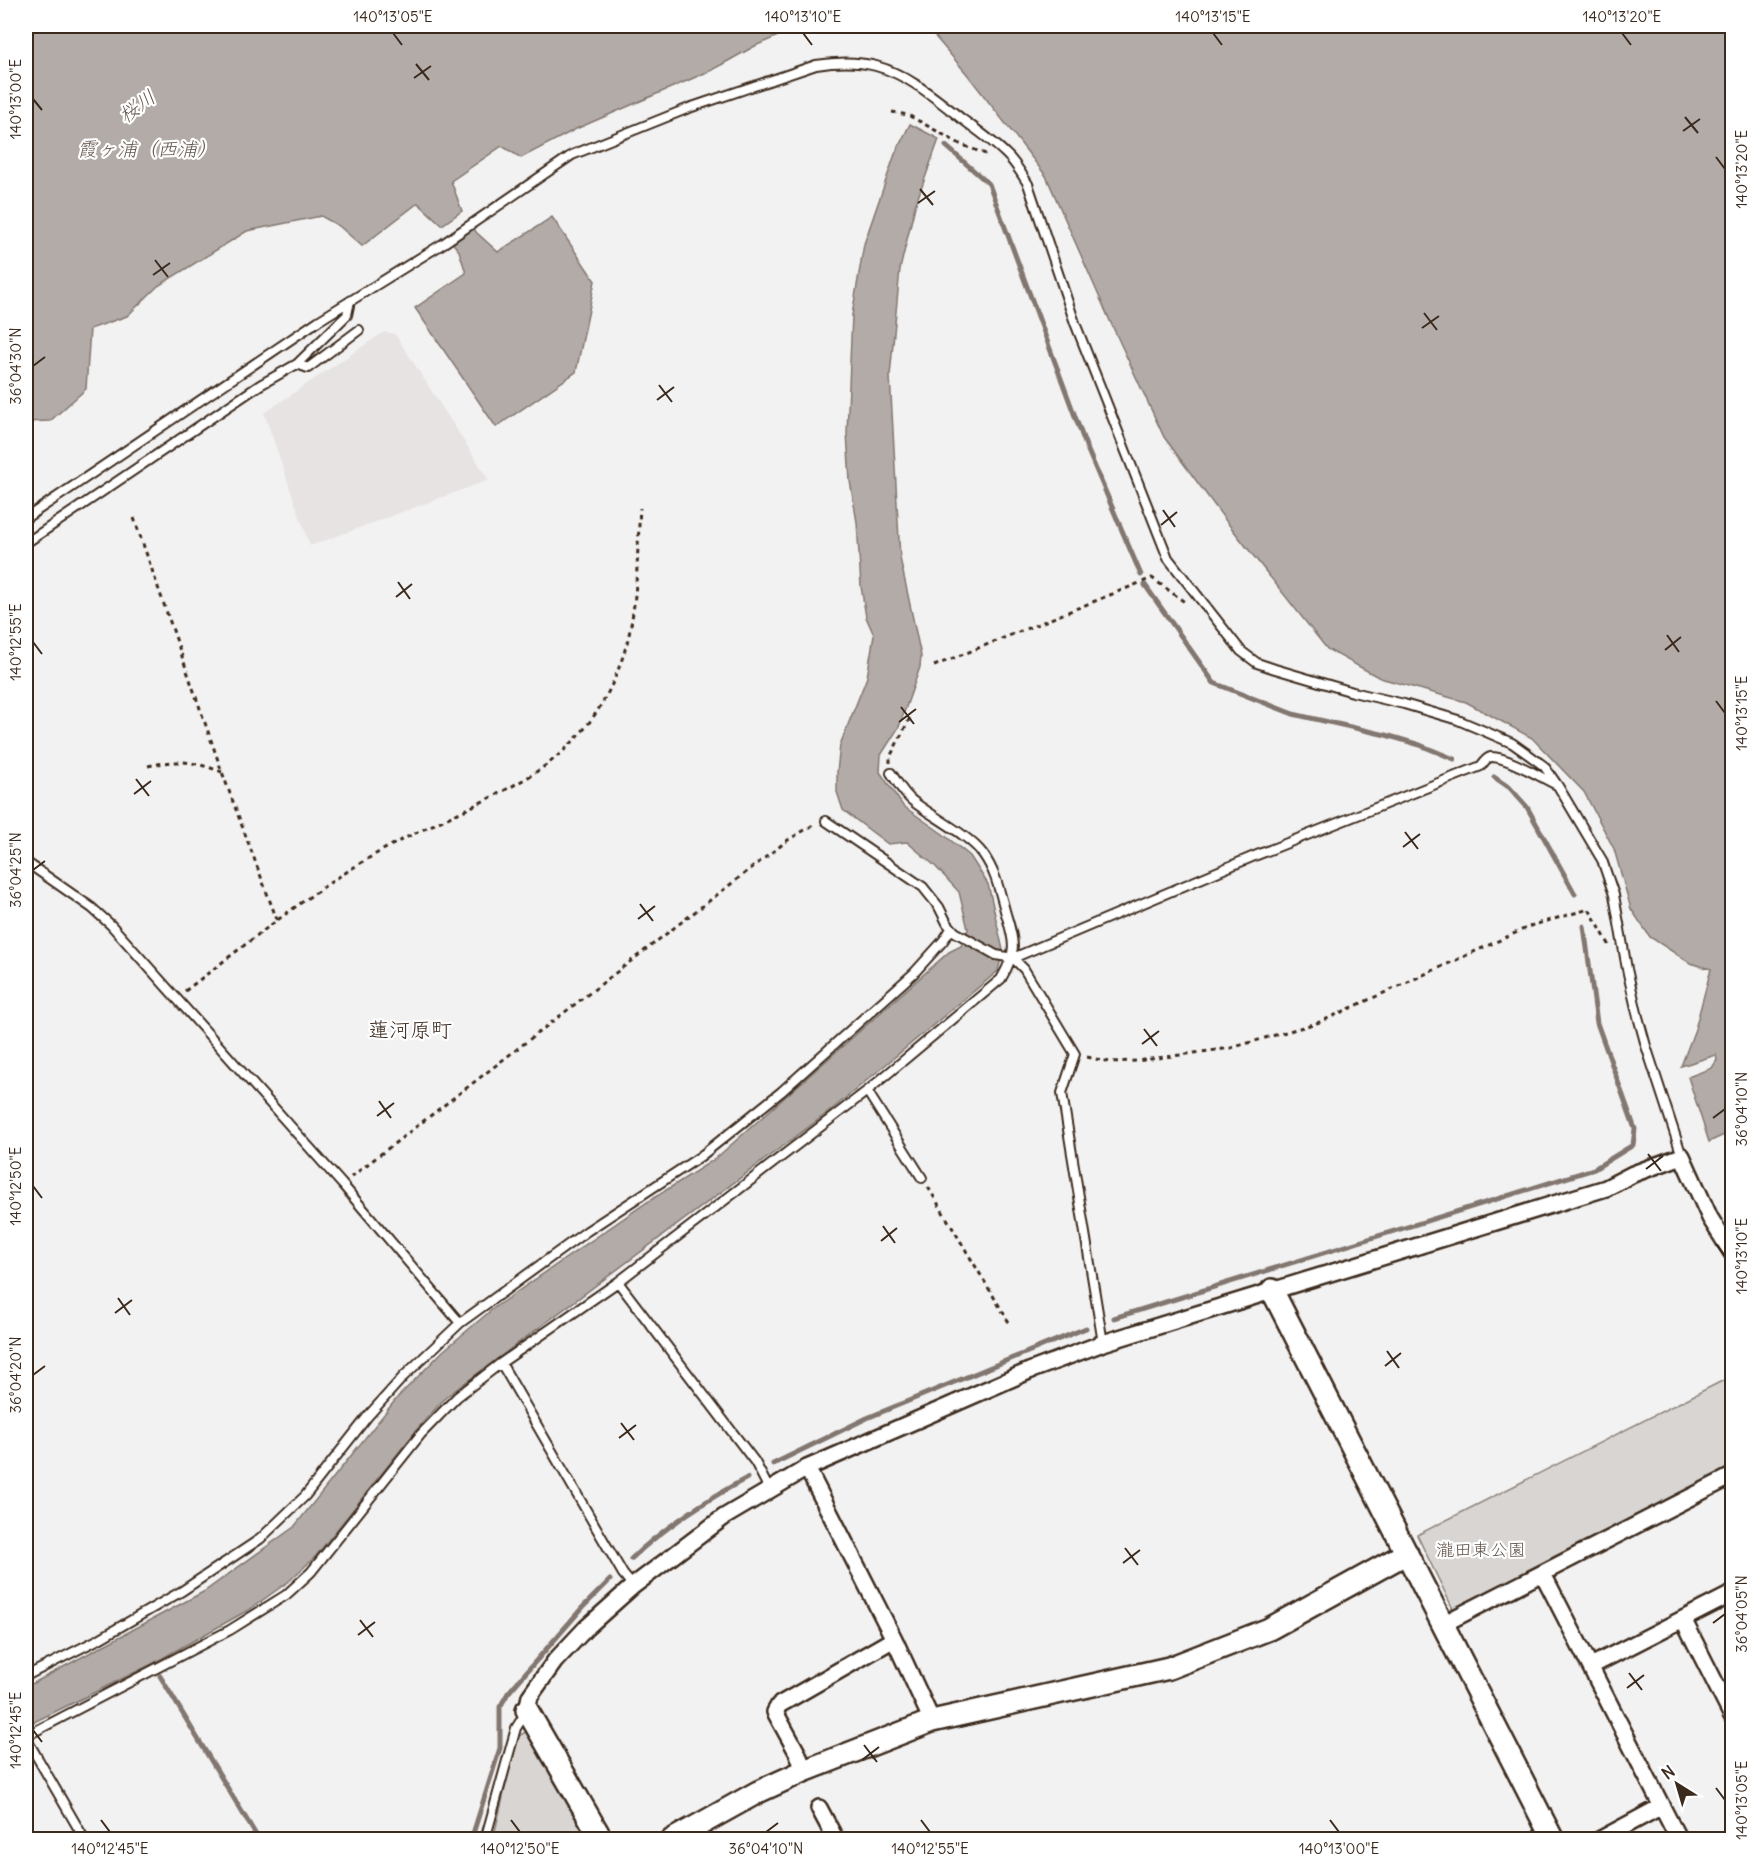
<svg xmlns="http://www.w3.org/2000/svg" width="1758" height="1865" font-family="Delius,'Klee One',sans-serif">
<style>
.built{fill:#e6e3e2}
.green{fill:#d8d5d2;stroke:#8a8078;stroke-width:1.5}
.water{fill:#b2aba7;stroke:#827770;stroke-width:1.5}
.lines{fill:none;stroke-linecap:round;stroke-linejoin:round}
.stream{stroke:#827770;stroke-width:5}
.lane-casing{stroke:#3b2a1e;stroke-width:12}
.street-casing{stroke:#3b2a1e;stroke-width:20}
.secondary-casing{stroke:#3b2a1e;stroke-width:26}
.path{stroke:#3b2a1e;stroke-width:3;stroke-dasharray:4.5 4.5;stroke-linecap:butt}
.lane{stroke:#fff;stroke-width:8}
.street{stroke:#fff;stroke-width:15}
.secondary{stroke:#fff;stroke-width:21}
.ticks{fill:none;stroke:#3b2a1e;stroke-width:2}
.labels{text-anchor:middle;stroke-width:4.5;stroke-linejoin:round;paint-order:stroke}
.park-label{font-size:18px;fill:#62554b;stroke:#fff}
.water-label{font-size:20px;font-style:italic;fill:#65574e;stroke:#fff}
.quarter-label{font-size:21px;fill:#3b2a1e;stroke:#fff}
.neatline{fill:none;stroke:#3b2a1e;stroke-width:2}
.ticks-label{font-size:15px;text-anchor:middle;fill:#3b2a1e}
</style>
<rect width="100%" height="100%" fill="#f3f2f2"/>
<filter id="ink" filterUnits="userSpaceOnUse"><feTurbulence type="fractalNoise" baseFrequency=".0167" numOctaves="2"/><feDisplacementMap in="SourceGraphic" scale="12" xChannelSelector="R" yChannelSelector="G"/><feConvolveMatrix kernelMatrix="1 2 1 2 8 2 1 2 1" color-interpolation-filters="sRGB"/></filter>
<g filter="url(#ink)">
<!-- built -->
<path class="built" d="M384 332 395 334 489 480 310 546 264 413Z"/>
<!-- green -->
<path class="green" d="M1732 1376V1467L1454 1611 1417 1535Z
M529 1730 591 1839 493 1840 517 1737Z"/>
<!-- water -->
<path class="water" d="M26 26H801L755 46 712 70 576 129 521 158 502 146 451 181 462 211 442 225 418 203 362 246 339 226 321 216 247 231 158 286 127 316 90 329 86 389 50 421 26 422Z
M926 26H1732V1024L1728 1047 1732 1062V1143L1728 1144 1724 1135 1709 1142 1688 1077 1712 1068 1717 1060 1716 1055 1681 1066 1695 1029 1711 969 1690 963 1650 937 1631 909 1614 849 1584 792 1532 738 1466 702 1380 678 1327 649 1226 521 1164 437 1110 321 1046 176 967 74Z
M910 124 939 139 915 206 900 269 890 376 900 558 921 656 920 667 899 727 881 755 880 772 903 806 943 834 970 856 988 884 1003 950 998 971 830 1111 446 1397 419 1427 315 1557 288 1582 250 1609 152 1664 26 1726V1687L205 1591 294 1527 397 1398 443 1351 495 1307 646 1203 715 1159 949 952 961 946 968 929 959 892 935 866 907 842 888 844 843 810 837 792V772L840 745 867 677 874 635 866 617 861 586 857 522 850 481 847 433 852 315 864 244 895 154Z
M552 217 595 281 576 372 496 427 415 308 466 273 459 251 447 236 468 221 477 233 498 252Z"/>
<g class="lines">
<!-- stream -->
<path class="stream" d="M946 146 989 184 1086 446 1141 575
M1145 585 1214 683 1293 714 1386 735 1420 745 1454 759
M1494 777 1510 788 1527 807 1575 894
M1114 1318 1594 1169 1633 1145 1635 1129 1597 1023 1584 926
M773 1464 867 1418 1086 1328
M631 1559C662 1529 709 1498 747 1478
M160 1676 259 1840
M471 1840 500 1748V1707L508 1693 583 1607 610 1580"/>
<!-- lane casing -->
<g class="lane-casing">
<path id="lane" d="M297 364 308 368 359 330
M26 518 318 321 444 243 572 155 689 108 816 65C835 62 856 61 876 66 909 75 935 98 962 119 977 130 993 141 1006 154 1015 162 1021 173 1028 184L1075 323 1168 558 1241 651 1257 663 1275 669 1353 692 1404 704 1458 720 1484 731 1512 743 1529 755 1544 766 1558 786 1602 860 1614 895 1627 969 1637 1013 1646 1046 1682 1156
M26 543 260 385 297 364 347 315 350 301
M826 821 923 887 939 907 947 923 955 932 996 955 1013 958 1252 857 1481 766C1484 762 1486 758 1491 757 1506 756 1542 778 1557 785
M26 862 92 908 111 925 342 1184 460 1323
M1013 958 1024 969 1075 1054 1062 1093 1103 1343
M867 1091 922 1178
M618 1282 755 1462 769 1489
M501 1363 623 1574 633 1586
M26 1676 99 1639 182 1591 260 1539 305 1496 368 1416 404 1376 460 1323 587 1231 701 1156 781 1092 914 973 943 941 951 929
M26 1736 230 1630 286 1595 311 1572 421 1434 457 1397 501 1363 618 1282 867 1091 1001 979C1017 952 1015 943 1006 914 1000 893 996 872 983 854 969 835 933 817 914 802 904 795 898 783 891 773
M26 1738 85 1840
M485 1840 516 1728 525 1714"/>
</g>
<!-- street casing -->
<g class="street-casing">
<path id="street" d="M807 1468 894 1639 932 1721
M1543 1574 1679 1840
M1683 1619 1732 1716
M1443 1624 1732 1476
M1591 1666 1732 1594
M527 1710 530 1696 555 1661 586 1628 633 1586 724 1517 807 1468 1029 1371 1103 1343 1606 1188 1633 1174 1682 1156 1710 1218 1732 1253
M804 1771 798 1754 775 1712 779 1705 894 1639
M819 1808 836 1840
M1599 1840 1662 1806"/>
</g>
<!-- secondary casing -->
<g class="secondary-casing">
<path id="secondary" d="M1272 1290 1553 1840
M527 1710 602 1840
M672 1840 758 1792 804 1771 932 1721 1169 1668 1269 1629 1407 1553"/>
</g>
<!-- path -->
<path class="path" d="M892 112 908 115 960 144 988 155
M134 518 222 772 277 920
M934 666 1152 578 1186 603
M890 763V757L911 716
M148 766C180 759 192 761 222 772
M185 991C249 942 311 891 381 851 427 825 477 807 523 780 579 748 612 701 628 639 638 597 637 551 640 508
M1087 1057 1110 1062 1136 1061 1231 1048 1320 1022 1533 925 1589 909 1610 946
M351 1177 788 840 815 824
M928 1187 1010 1324"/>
<!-- lane -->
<use href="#lane" class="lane"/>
<!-- street -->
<use href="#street" class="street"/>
<!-- secondary -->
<use href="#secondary" class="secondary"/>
</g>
</g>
<!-- ticks -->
<path class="ticks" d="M393 33 402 45M803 33 812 45M1213 33 1222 45M1622 33 1631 45M416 64 429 80M414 78 431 66M33 99 42 110M1685 117 1698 133M1683 131 1700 119M1716 157 1725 169M920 189 933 205M918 203 935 191M155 260 168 277M153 275 170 263M1424 313 1437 330M1422 328 1439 316M33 366 45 357M659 385 672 402M657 400 674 387M1163 510 1175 527M1161 525 1177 512M398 582 410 599M396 597 412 584M1667 635 1679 652M33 642 42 654M1665 650 1681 637M1716 701 1725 713M901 707 914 724M899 722 916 709M136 779 149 796M134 794 151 781M1405 832 1418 849M1403 847 1420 834M33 870 45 861M640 904 653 921M638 919 655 906M1144 1029 1157 1046M1142 1044 1159 1031M379 1101 391 1118M377 1116 394 1103M1713 1118 1725 1109M1648 1154 1661 1171M1646 1169 1663 1156M33 1186 42 1198M883 1226 895 1243M881 1241 897 1228M1716 1244 1725 1256M118 1298 130 1315M115 1313 132 1300M1387 1351 1399 1368M1385 1366 1401 1353M33 1375 45 1366M621 1423 634 1440M619 1438 636 1425M1125 1548 1138 1565M1123 1563 1140 1550M360 1620 373 1637M1713 1623 1725 1614M358 1635 375 1622M1629 1673 1642 1690M1627 1688 1644 1675M33 1730 42 1742M864 1745 877 1762M862 1760 879 1747M1716 1788 1725 1800M101 1820 110 1832M511 1820 520 1832M921 1820 930 1832M1330 1820 1339 1832M766 1832 778 1823"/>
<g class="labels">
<!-- park labels -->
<g class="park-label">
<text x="1481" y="1556">瀧田東公園</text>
</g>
<!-- water labels -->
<g class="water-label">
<text transform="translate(137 106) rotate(-36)" y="7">桜川</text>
<text x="147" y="156">霞ヶ浦（西浦）</text>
</g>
<!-- quarter labels -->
<g class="quarter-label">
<text x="410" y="1037">蓮河原町</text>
</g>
</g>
<!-- margin -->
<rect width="1758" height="1865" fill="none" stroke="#fff" stroke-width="66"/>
<!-- north arrow -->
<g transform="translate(1677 1784) rotate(323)" stroke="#ffffff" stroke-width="4.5" paint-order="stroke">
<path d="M0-4.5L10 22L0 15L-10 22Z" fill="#3b2a1e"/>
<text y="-9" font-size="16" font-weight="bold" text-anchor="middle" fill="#3b2a1e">N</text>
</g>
<rect x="33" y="33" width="1692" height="1799" class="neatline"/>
<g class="ticks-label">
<text x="393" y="22">140°13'05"E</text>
<text x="803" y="22">140°13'10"E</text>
<text x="1213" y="22">140°13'15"E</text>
<text x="1622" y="22">140°13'20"E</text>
<text transform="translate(16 99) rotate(-90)" y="5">140°13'00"E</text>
<text transform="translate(1742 169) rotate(-90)" y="5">140°13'20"E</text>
<text transform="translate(16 366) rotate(-90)" y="5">36°04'30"N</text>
<text transform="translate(16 642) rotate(-90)" y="5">140°12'55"E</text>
<text transform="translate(1742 713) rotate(-90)" y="5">140°13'15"E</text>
<text transform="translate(16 870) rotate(-90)" y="5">36°04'25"N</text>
<text transform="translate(1742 1109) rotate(-90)" y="5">36°04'10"N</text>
<text transform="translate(16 1186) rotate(-90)" y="5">140°12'50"E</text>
<text transform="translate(1742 1256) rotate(-90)" y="5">140°13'10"E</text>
<text transform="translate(16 1375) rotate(-90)" y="5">36°04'20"N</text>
<text transform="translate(1742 1614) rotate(-90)" y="5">36°04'05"N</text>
<text transform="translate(16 1730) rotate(-90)" y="5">140°12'45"E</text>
<text transform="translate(1742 1800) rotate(-90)" y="5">140°13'05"E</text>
<text x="110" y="1854">140°12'45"E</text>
<text x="520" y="1854">140°12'50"E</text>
<text x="766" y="1854">36°04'10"N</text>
<text x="930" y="1854">140°12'55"E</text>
<text x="1339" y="1854">140°13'00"E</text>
</g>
</svg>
